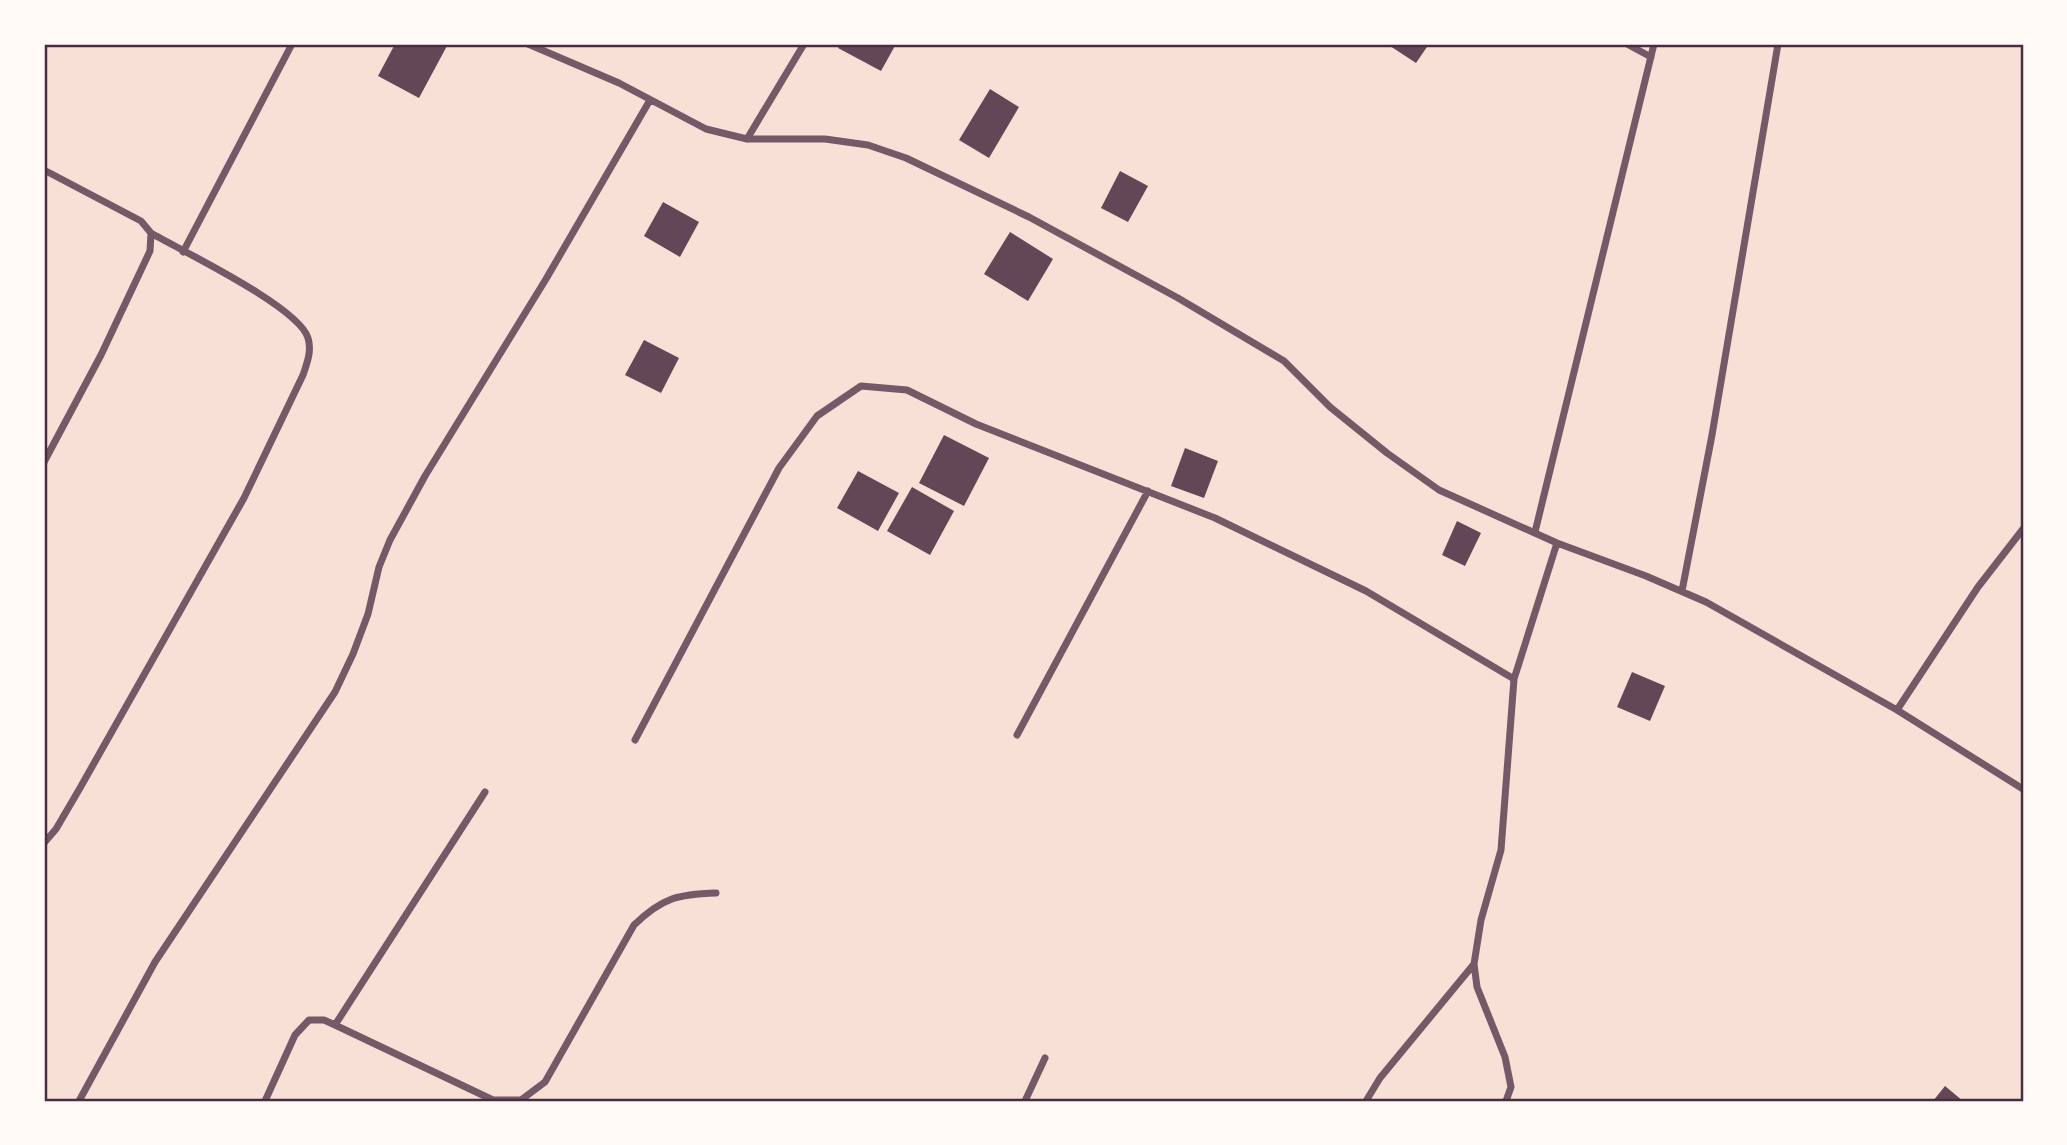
<svg xmlns="http://www.w3.org/2000/svg" width="2067" height="1145" font-family="Lato,sans-serif">
<style>
.building{fill:#644757}
.lines{fill:none;stroke-linecap:round;stroke-linejoin:round}
.minor{stroke:#755966;stroke-width:7}
.neatline{fill:none;stroke:#4a2c40;stroke-width:2.5}
</style>
<rect width="100%" height="100%" fill="#f7e1d7"/>
<!-- building -->
<path class="building" d="M395 44H448L419 98 378 76Z
M840 44H896L881 71 838 48Z
M1387 44H1429L1416 63Z
M990 89 1019 107 989 158 959 140Z
M1120 171 1148 186 1128 222 1101 208Z
M663 202 699 222 680 257 644 236Z
M1010 232 1053 259 1028 301 984 274Z
M644 340 679 358 661 393 625 375Z
M944 435 989 458 964 506 919 483Z
M1185 448 1218 461 1204 498 1171 486Z
M858 471 899 493 878 531 837 508Z
M912 487 954 511 930 555 887 531Z
M1457 521 1481 533 1465 566 1442 555Z
M1632 672 1665 686 1650 721 1617 707Z
M1945 1086 1963 1101H1933Z"/>
<g class="lines">
<!-- minor -->
<path class="minor" d="M528 44 619 83 706 129 747 139H825L868 145 906 158 1029 217 1178 298 1284 361 1330 407 1387 453 1439 490 1557 543 1646 576 1706 602 1897 710 2023 789
M1627 44 1651 57
M747 139 804 44
M44 170 141 221 151 233 150 251 101 355 44 462
M183 252 292 44
M1535 532 1654 44
M1682 591 1712 435 1778 44
M1897 710 1978 587 2023 529
M1017 735 1148 491
M635 740 779 468 817 416 861 386 907 390 976 424 1215 518 1366 591 1514 679
M44 843 56 829 80 788 244 498 303 375C307 363 312 351 308 338 299 307 182 251 151 233
M335 1025 485 792
M79 1101 155 962 335 692 353 654 368 614 379 567 390 540 425 476 546 279 650 100
M265 1101 295 1035 309 1020H324L335 1025 493 1100H521L545 1082 634 925C662 898 678 894 716 893
M1025 1101 1045 1058
M1366 1101 1380 1078 1474 964
M1506 1101 1511 1087 1505 1057 1477 987 1474 964 1481 920 1501 850 1514 679 1557 543"/>
</g>
<!-- border -->
<rect width="2067" height="1145" fill="none" stroke="#fffaf5" stroke-width="91"/>
<rect x="46" y="46" width="1976" height="1054" class="neatline"/>
</svg>
